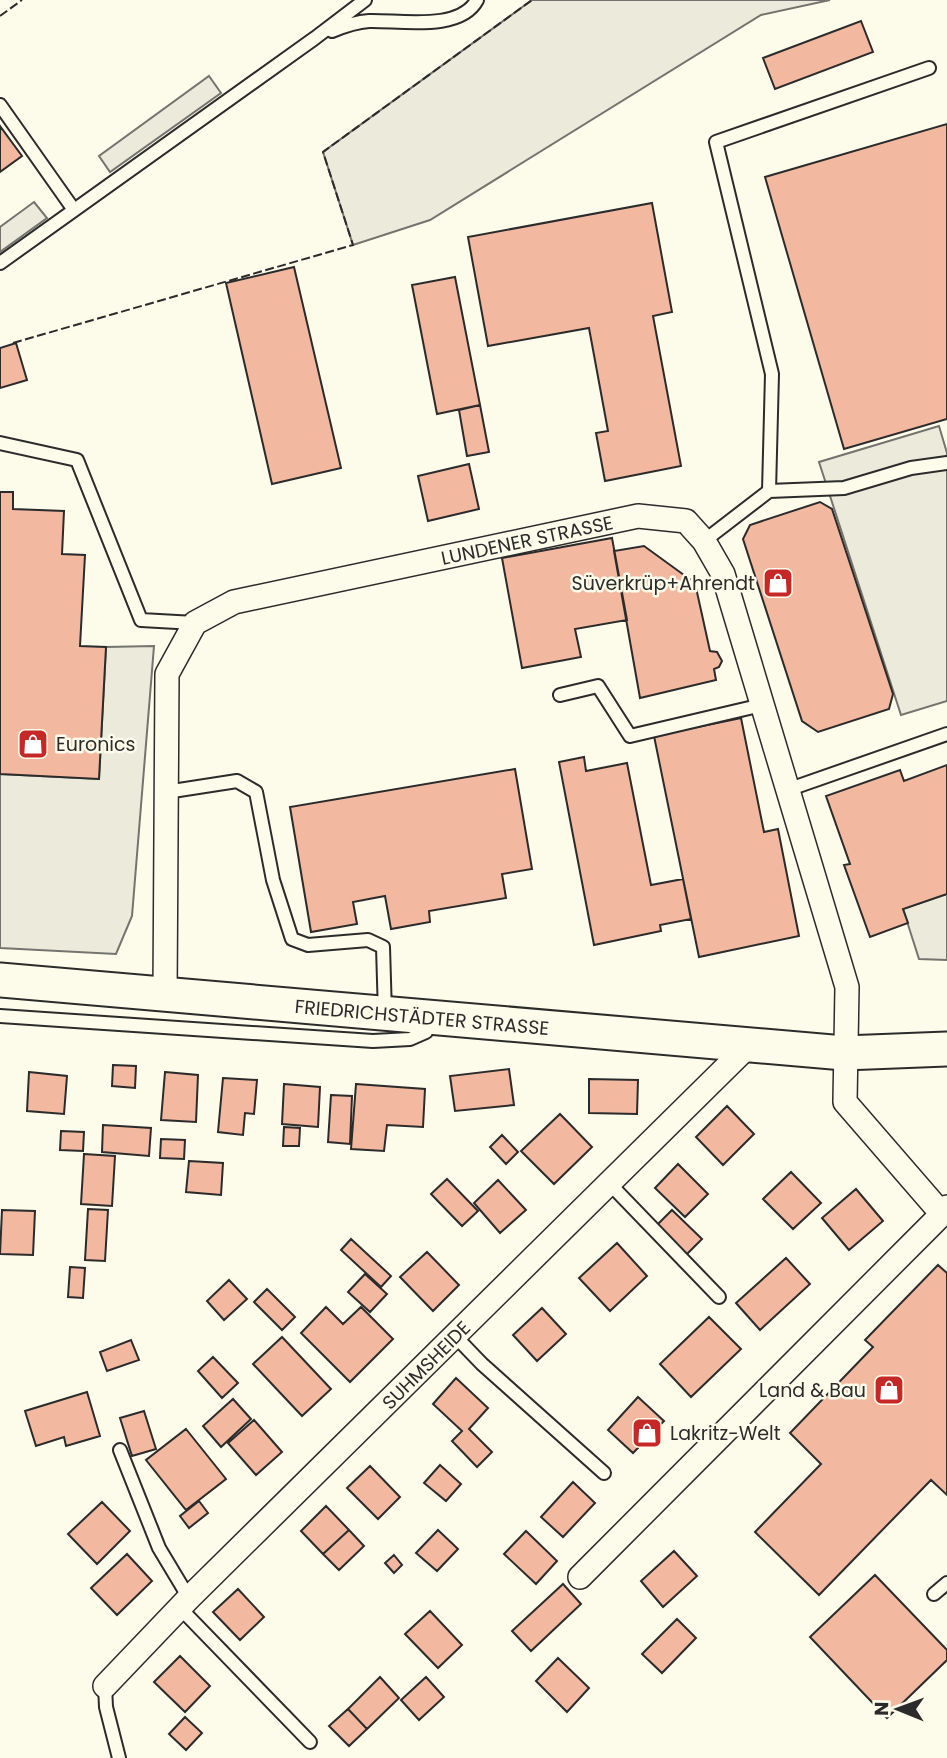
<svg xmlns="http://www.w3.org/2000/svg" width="947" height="1758" font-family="Poppins,sans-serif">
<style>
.green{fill:#ecebdb;stroke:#74746e;stroke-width:2}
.parking{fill:#eceadb;stroke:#74746e;stroke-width:2}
.building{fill:#f2b8a0;stroke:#2b2b2b;stroke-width:2}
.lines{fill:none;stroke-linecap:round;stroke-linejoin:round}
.lane-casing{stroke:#2b2b2b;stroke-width:16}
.street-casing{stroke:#2b2b2b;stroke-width:26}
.secondary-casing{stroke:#2b2b2b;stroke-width:37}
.lane{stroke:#fdfbea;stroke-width:12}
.street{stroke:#fdfbea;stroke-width:23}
.secondary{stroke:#fdfbea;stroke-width:33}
.fence{stroke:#2b2b2b;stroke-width:2;stroke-dasharray:9 3.5;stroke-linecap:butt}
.labels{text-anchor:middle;stroke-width:5;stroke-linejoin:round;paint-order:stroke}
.street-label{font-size:19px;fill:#2b2b2b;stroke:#fdfbea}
.poi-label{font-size:19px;fill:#2b2b2b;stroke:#fdfbea;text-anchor:end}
</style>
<rect width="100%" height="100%" fill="#fdfbea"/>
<!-- green -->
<path class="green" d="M532 0H830L761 15 430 220 353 245 323 152Z"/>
<!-- parking -->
<path class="parking" d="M209 76 221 93 110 172 99 156Z
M34 202 47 218 0 252V227Z
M939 426 947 453V701L901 715 819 462Z
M154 646 132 916 116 954 0 948V774L99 779 106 647Z
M947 894V960L919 959 903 909Z"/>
<!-- building -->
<path class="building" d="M861 21 873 52 775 89 763 58Z
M947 124V419L844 449 765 177Z
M0 126 22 156 0 172Z
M652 203 672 312 653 316 681 466 605 481 596 433 608 431 589 328 488 346 468 237Z
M294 267 341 468 272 484 226 283Z
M455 277 480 405 437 414 412 285Z
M16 343 27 380 0 388V348Z
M480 405 489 452 467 456 459 410Z
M469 464 479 509 428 521 418 476Z
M0 492H13V509L64 511 62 554 85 555 80 646 106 647 99 779 0 774Z
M820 502 832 509 893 694 889 709 818 732 802 721 743 539 750 525Z
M612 538 627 620 575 629 581 657 522 668 502 558Z
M644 546 695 583 710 651 717 652 722 661 719 667 714 669 716 680 640 698 614 551Z
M741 718 764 832 778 829 799 936 699 957 654 736Z
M584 757 586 771 627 763 651 885 683 879 691 919 660 925 661 931 594 945 559 762Z
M947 765V894L903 909 908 923 870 937 844 865 850 864 826 796 900 770 904 781Z
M515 769 532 869 502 874 506 898 429 911 430 922 391 929 385 896 353 902 357 924 311 932 290 807Z
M113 1065 136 1066 135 1088 112 1086Z
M509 1069 514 1105 455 1111 450 1076Z
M29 1072 67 1076 64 1114 27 1111Z
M165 1072 198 1075 196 1122 161 1120Z
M223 1078 257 1080 254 1114 245 1113 243 1135 218 1132Z
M589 1079 638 1080 637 1114 589 1113Z
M284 1084 320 1087 318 1127 282 1124Z
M356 1084 425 1089 423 1127 387 1125 384 1151 351 1149Z
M331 1095 352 1096 350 1144 328 1142Z
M727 1106 754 1134 723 1165 696 1137Z
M560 1114 592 1147 554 1184 521 1151Z
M103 1125 151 1128 149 1156 102 1152Z
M284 1127 300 1128 299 1146H283Z
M61 1131 84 1132 83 1151 60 1150Z
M502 1135 518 1152 506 1164 490 1147Z
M161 1139 185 1140 184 1159 160 1158Z
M84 1154 115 1156 112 1206 81 1204Z
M189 1161 223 1163 221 1195 186 1192Z
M678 1164 708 1194 685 1217 655 1188Z
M791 1172 821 1203 793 1229 763 1199Z
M447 1179 478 1211 462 1226 431 1194Z
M498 1180 526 1210 500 1233 474 1203Z
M856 1189 883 1221 849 1250 822 1218Z
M88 1209 108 1210 105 1261 85 1260Z
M2 1210 35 1211 33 1255 0 1254Z
M672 1210 702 1239 686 1255 657 1225Z
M351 1239 391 1276 381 1287 341 1250Z
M617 1243 647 1276 610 1311 579 1278Z
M427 1252 459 1285 433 1311 400 1277Z
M786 1258 810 1284 760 1330 736 1303Z
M938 1265 947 1273V1495L931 1480 819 1595 755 1532 821 1464 790 1433 873 1347 865 1340Z
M70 1267 85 1268 83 1298 68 1297Z
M365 1274 387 1294 370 1312 348 1292Z
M229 1280 247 1299 224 1320 207 1301Z
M267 1289 295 1317 282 1330 254 1302Z
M326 1307 343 1324 361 1307 393 1339 350 1382 301 1333Z
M542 1308 566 1334 537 1361 513 1335Z
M709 1317 741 1349 691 1397 660 1364Z
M282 1337 331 1389 302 1416 253 1364Z
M131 1340 139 1360 107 1371 100 1352Z
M213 1357 238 1383 222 1398 198 1371Z
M456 1378 488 1408 469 1429 492 1452 477 1467 452 1441 462 1431 433 1404Z
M87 1392 100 1436 66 1446 64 1437 36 1446 25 1411Z
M638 1397 664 1421 633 1453 608 1430Z
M233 1399 251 1419 221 1447 203 1426Z
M144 1411 156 1449 132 1456 120 1418Z
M254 1420 282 1452 256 1475 228 1443Z
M186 1429 226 1479 186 1510 146 1460Z
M440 1465 461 1484 446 1501 424 1483Z
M370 1466 400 1497 378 1519 347 1488Z
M573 1482 595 1503 563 1537 541 1517Z
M199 1501 208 1513 189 1528 180 1516Z
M102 1502 130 1531 97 1564 68 1534Z
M326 1506 349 1530 323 1554 301 1531Z
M349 1530 364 1546 339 1570 323 1554Z
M438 1530 458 1549 437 1571 416 1553Z
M526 1531 557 1561 536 1584 504 1554Z
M674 1551 697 1576 663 1607 641 1581Z
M127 1554 152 1581 117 1615 91 1588Z
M394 1555 402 1565 394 1573 385 1563Z
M875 1575 947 1650V1660L887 1718 810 1637Z
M563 1584 581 1604 531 1651 512 1631Z
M238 1589 264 1617 240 1640 213 1612Z
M430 1611 462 1645 438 1668 405 1634Z
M677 1619 696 1638 662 1673 642 1654Z
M180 1656 210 1686 185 1712 154 1682Z
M558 1658 589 1688 567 1712 536 1681Z
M380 1677 399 1698 367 1729 348 1709Z
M426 1677 444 1697 419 1720 401 1700Z
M348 1709 367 1729 349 1746 329 1726Z
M185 1717 202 1733 186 1750 169 1734Z"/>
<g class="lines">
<!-- lane casing -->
<g class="lane-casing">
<path id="lane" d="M332 31C344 26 355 22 369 21 399 20 460 32 477 0
M0 105 74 210
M0 263 315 38 365 0
M0 443 77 460 141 620 195 623
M769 491 844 488 911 468 947 463
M704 541 769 491 772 374 716 142 929 68
M560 695 598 686 630 736 762 705
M787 790 947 734
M166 792 237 781 256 792 273 880 292 939 308 945 368 940 383 947 385 1014
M0 1016 373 1041 410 1039 426 1032 430 1018
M609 1183 719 1297
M455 1336 482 1364 604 1473
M120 1450 159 1548 189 1598
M934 1594 947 1583
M180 1608 310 1742
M105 1686 106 1707 119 1758"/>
</g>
<!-- street casing -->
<g class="street-casing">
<path id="street" d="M165 995 167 674 195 623 234 602 638 516 686 521 704 541 723 574 847 987 845 1102 942 1214 947 1207
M580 1577 942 1214
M105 1686 189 1598 749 1045"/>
</g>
<!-- secondary casing -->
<g class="secondary-casing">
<path id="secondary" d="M0 980 844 1053 947 1049"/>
</g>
<!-- lane -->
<use href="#lane" class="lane"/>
<!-- street -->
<use href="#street" class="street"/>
<!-- secondary -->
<use href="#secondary" class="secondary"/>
<!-- fence -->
<path class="fence" d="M0 16 22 0
M13 343 353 245 323 152 532 0"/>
</g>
<!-- icons -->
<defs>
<g id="shop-square" transform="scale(1.575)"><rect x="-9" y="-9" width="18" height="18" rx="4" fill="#c62828" stroke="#fdfbea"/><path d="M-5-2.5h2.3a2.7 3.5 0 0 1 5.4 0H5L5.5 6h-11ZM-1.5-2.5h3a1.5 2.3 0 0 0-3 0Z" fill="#fff"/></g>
</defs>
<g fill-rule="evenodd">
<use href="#shop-square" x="778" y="583"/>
<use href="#shop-square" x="33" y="744"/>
<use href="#shop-square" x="889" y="1390"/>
<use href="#shop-square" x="647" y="1433"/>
</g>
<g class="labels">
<!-- street labels -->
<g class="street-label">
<text transform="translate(527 540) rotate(-12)" y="7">LUNDENER STRASSE</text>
<text transform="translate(422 1017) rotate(5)" y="7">FRIEDRICHSTÄDTER STRASSE</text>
<text transform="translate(426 1365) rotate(-45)" y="7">SUHMSHEIDE</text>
</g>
<!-- poi labels -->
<g class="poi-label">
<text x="755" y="590">Süverkrüp+Ahrendt</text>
<text x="56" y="751" text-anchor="start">Euronics</text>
<text x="866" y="1397">Land &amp; Bau</text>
<text x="670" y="1440" text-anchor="start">Lakritz-Welt</text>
</g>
</g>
<!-- north arrow -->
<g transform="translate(898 1709) rotate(271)" stroke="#fdfbea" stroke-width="5" paint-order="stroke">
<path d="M0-5L12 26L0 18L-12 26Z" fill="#2b2b2b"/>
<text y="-10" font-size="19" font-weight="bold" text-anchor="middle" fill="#2b2b2b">N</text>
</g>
</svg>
